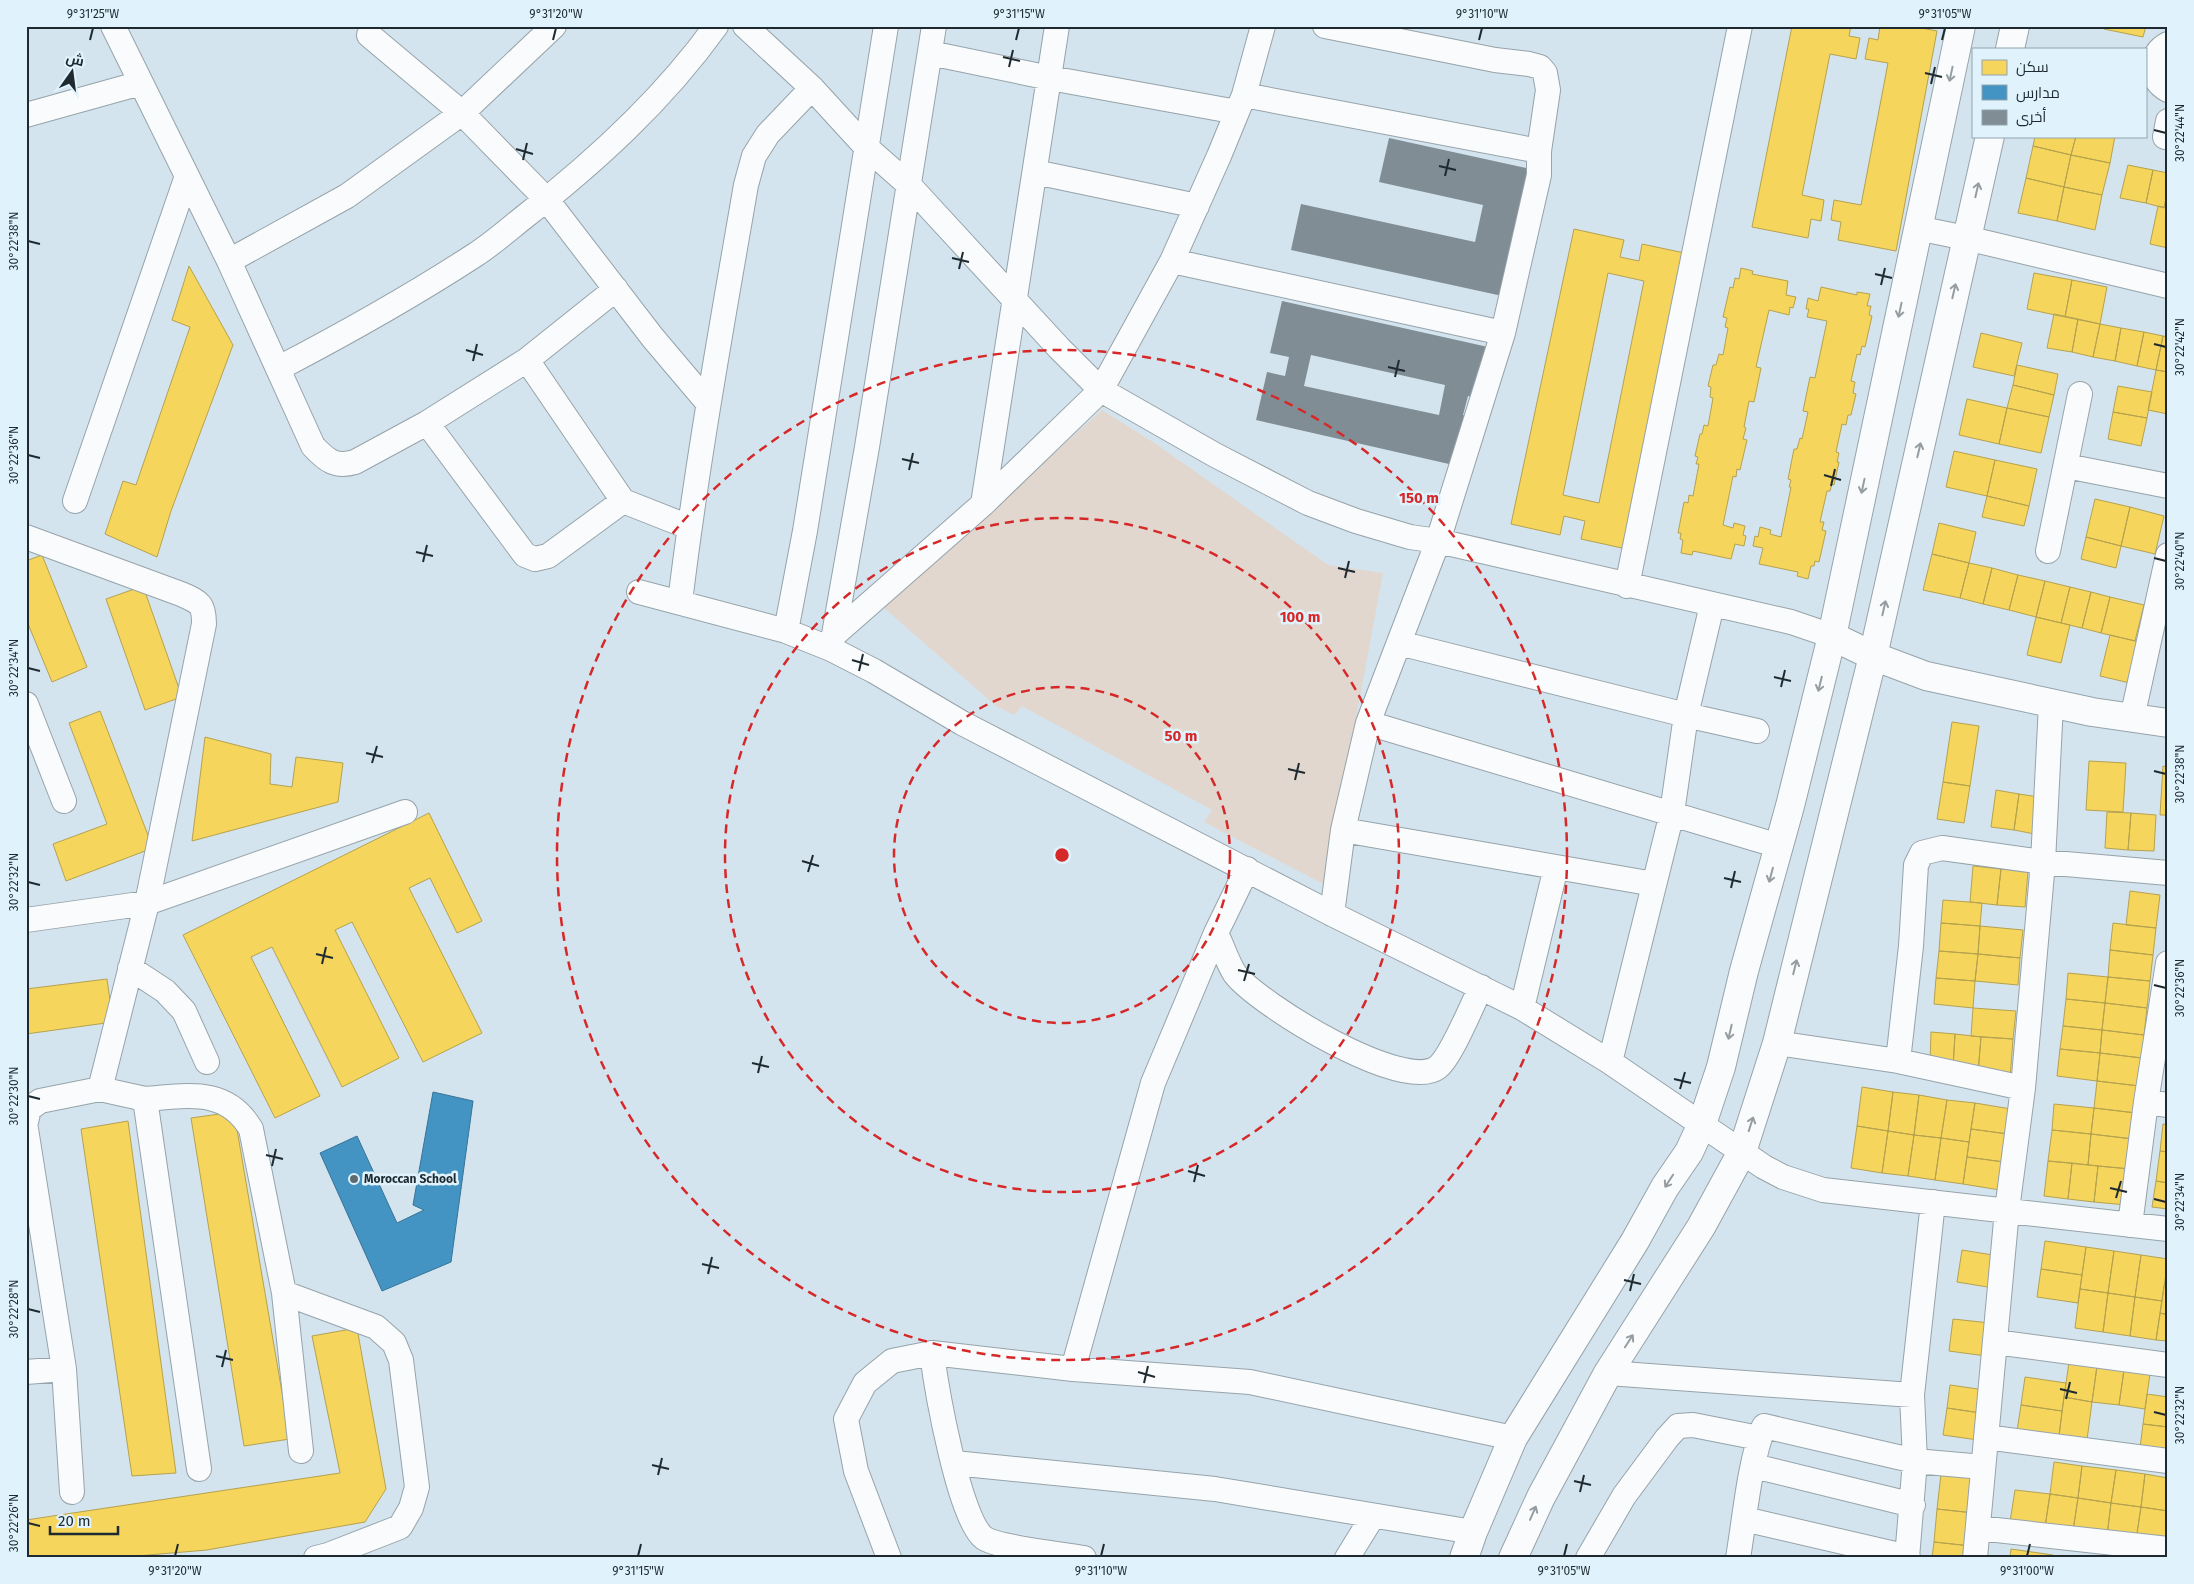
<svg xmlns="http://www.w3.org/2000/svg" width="2194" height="1584" font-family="'Fira Sans',Cairo,sans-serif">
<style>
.green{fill:#e1d7ce}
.homes{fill:#f6d55c;stroke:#b5a24f;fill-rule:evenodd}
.schools{fill:#4393c3;stroke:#387497}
.building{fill:#808d94;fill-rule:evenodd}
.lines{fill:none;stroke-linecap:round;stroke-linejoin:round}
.street-casing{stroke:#96a3aa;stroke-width:26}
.secondary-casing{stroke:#96a3aa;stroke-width:30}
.street{stroke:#f9fbfc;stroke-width:24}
.secondary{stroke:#f9fbfc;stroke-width:28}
.oneway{stroke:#969da0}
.ticks{fill:none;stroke:#1e2a30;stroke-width:2}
.ring{fill:none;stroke:#d62828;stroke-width:2.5;stroke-dasharray:9 6}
.poi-dot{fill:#5e6b72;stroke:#e0f3fd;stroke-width:2}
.labels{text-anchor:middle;stroke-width:5;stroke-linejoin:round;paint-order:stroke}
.poi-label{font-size:12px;font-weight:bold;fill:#1e2a30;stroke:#e0f3fd;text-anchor:start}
.centre{fill:#d62828;stroke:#e0f3fd;stroke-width:2.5}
.ring-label{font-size:15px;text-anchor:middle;font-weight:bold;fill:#d62828;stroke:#e0f3fd;stroke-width:5;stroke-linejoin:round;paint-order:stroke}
.neatline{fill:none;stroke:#1e2a30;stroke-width:2}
.ticks-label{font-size:12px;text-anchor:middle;fill:#1e2a30}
</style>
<rect width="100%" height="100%" fill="#d4e4ee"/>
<!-- green -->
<path class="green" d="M1102 410 1156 444 1328 565 1383 573 1325 885 1204 822 1212 810 1022 706 1014 715 996 706 883 607Z"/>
<!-- homes -->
<path class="homes" d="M1792 26H1851L1849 36 1860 38 1856 59 1830 54 1802 195 1824 200 1821 221 1811 219 1808 238 1752 227Z
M1880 26H1911L1937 31 1896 251 1838 240 1841 222 1831 220 1834 200 1861 205 1888 63 1865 59 1869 38 1878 40Z
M2105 26H2146L2143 37 2104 29Z
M2035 136H2076L2071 155 2033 146Z
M2076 136H2115L2110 163 2071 155Z
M2033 146 2071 155 2064 187 2026 178Z
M2071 155 2110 163 2102 195 2064 187Z
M2128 165 2153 170 2146 203 2120 198Z
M2153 170 2168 173V188L2164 208 2146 203Z
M2026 178 2064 187 2057 221 2018 213Z
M2064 187 2102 195 2095 230 2057 221Z
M2158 206 2168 208V248L2150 244Z
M1574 229 1624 240 1620 257 1639 261 1642 244 1694 255 1631 550 1581 539 1585 521 1564 516 1560 535 1511 524ZM1608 273 1644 281 1599 503 1563 495Z
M189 266 233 345 171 511 157 557 105 534 123 481 136 485 190 327 172 320Z
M1741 268 1753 271 1752 274 1788 281 1786 295 1796 297 1793 308 1790 307 1789 315 1769 310 1756 367 1761 368 1754 402 1749 401 1744 427 1746 428 1743 439 1747 440 1740 470 1737 469 1736 477 1733 476 1723 525 1733 528 1734 523 1745 526 1743 535 1746 536 1744 546 1735 544 1731 559 1693 551 1692 555 1681 553 1683 540 1680 539 1681 533H1678L1684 502 1688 503 1689 495 1693 496 1699 464H1696L1698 457 1695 456 1700 434H1702L1704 425 1708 426 1713 398 1710 397 1711 387 1708 386 1713 365H1716L1719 354 1723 355 1728 328 1725 327 1727 318 1723 317 1730 287 1733 288 1735 278 1739 279Z
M2034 273 2072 280 2065 317 2027 309Z
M2072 280 2107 287 2100 324 2065 317Z
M1821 287 1857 295V292L1870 294 1867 306H1871L1869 315 1872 316 1865 347 1862 346 1860 355 1857 354 1851 381 1855 382 1853 393 1856 394 1851 415H1848L1846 425 1842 424 1836 452 1839 453 1837 462H1839L1834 485 1832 484 1830 491H1827L1820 522H1824L1822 530 1826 531 1819 562 1815 561 1814 566H1811L1808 579 1797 576 1798 572 1759 564 1763 548 1753 546 1755 536 1758 537 1760 527 1771 530 1770 534 1781 537 1791 487H1789L1791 480 1788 479 1794 449H1797L1800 438 1802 439 1808 412 1803 411 1810 377 1815 378 1827 321 1807 317 1809 309H1806L1808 298 1818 301Z
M2054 314 2078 319 2072 352 2047 348Z
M2078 319 2100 324 2093 357 2072 352Z
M2100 324 2121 328 2115 361 2093 357Z
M2121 328 2144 332 2137 366 2115 361Z
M2144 332 2163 336 2156 370 2137 366Z
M1981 333 2022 343 2014 376 1973 367Z
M2163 336 2168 337V372L2156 370Z
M2017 365 2058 374 2054 395 2013 385Z
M2156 370 2168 372V414L2148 410Z
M2013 385 2054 395 2049 417 2007 408Z
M2118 386 2152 392 2147 418 2113 412Z
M1967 399 2007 408 1999 444 1959 435Z
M2007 408 2049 417 2041 453 1999 444Z
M2113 412 2147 418 2141 446 2108 439Z
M1954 451 1995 460 1987 496 1946 487Z
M1995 460 2037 469 2029 506 1987 496Z
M1987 496 2029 506 2024 526 1982 517Z
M2095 499 2130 507 2121 546 2086 537Z
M2130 507 2164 516 2155 554 2121 546Z
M1939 523 1976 532 1969 563 1932 554Z
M2086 537 2121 546 2116 568 2081 559Z
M1932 554 1969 563 1960 598 1923 590Z
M42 555 87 667 52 682 26 619V561Z
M1969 563 1992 568 1983 604 1960 598Z
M1992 568 2018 575 2009 610 1983 604Z
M2018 575 2045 581 2036 617 2009 610Z
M2045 581 2070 587 2061 623 2036 617Z
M143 586 182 697 145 710 106 599Z
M2070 587 2091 592 2082 628 2061 623Z
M2091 592 2110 597 2101 633 2082 628Z
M2110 597 2144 605 2135 641 2101 633Z
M2036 617 2070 625 2061 663 2027 655Z
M2110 635 2144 643 2134 684 2100 676Z
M100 711 153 848 66 881 53 844 107 824 69 723Z
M1952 722 1979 726 1970 786 1943 782Z
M205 737 271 754 270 784 292 787 296 757 343 763 338 802 192 841Z
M2089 761 2126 763 2123 812 2086 810Z
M2163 766 2168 767V815H2160Z
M1943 782 1970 786 1964 823 1937 819Z
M1996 790 2019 794 2014 830 1991 827Z
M2019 794 2045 798 2040 835 2014 830Z
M2107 812 2131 813 2128 850 2105 848Z
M429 813 482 921 457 933 430 878 409 888 482 1033 423 1062 352 922 335 930 399 1058 342 1087 272 947 251 957 320 1096 275 1118 183 935Z
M2131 813 2156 815 2154 851 2128 850Z
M1973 866 2001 869 1997 905 1970 902Z
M2001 869 2028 871 2025 907 1997 905Z
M2130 891 2160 895 2156 928 2126 925Z
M1943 900 1982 903 1980 926 1941 923Z
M1941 923 1980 926 1978 954 1939 951Z
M2113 923 2156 928 2153 955 2110 950Z
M1980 926 2023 930 2020 958 1978 954Z
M2110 950 2153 955 2150 981 2108 977Z
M1939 951 1978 954 1975 981 1936 978Z
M1978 954 2020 958 2018 985 1975 981Z
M2068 973 2108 977 2105 1003 2066 999Z
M2108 977 2150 981 2147 1008 2105 1003Z
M1936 978 1975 981 1973 1008 1934 1004Z
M107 979 113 1022 26 1034V989Z
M2066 999 2105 1003 2102 1030 2063 1026Z
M2105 1003 2147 1008 2144 1035 2102 1030Z
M1973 1008 2016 1011 2013 1039 1971 1036Z
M2063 1026 2102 1030 2100 1053 2060 1049Z
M2102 1030 2144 1035 2142 1058 2100 1053Z
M1931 1032 1955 1034 1953 1068 1930 1064Z
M1955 1034 1981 1037 1978 1073 1953 1068Z
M1981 1037 2013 1039 2010 1079 1978 1073Z
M2060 1049 2100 1053 2097 1081 2057 1076Z
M2100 1053 2142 1058 2139 1086 2097 1081Z
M2097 1081 2139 1086 2136 1113 2094 1108Z
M1862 1087 1893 1092 1888 1131 1857 1126Z
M1893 1092 1919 1095 1914 1135 1888 1131Z
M1919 1095 1947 1100 1941 1138 1914 1135Z
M1947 1100 1975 1103 1969 1142 1941 1138Z
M1975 1103 2011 1109 2008 1134 1971 1129Z
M2054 1104 2094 1108 2091 1134 2052 1130Z
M2094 1108 2136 1113 2133 1139 2091 1134Z
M234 1112 290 1439 244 1446 191 1118Z
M128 1121 176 1473 132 1476 81 1129Z
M2163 1124 2168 1125V1152L2160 1151Z
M1857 1126 1888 1131 1882 1173 1851 1168Z
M1971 1129 2008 1134 2004 1162 1967 1157Z
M2052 1130 2091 1134 2088 1165 2048 1161Z
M1888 1131 1914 1135 1908 1176 1882 1173Z
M2091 1134 2133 1139 2130 1169 2088 1165Z
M1914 1135 1941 1138 1935 1180 1908 1176Z
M1941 1138 1969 1142 1963 1184 1935 1180Z
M2160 1151 2168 1152V1183L2156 1181Z
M1967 1157 2004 1162 2000 1190 1963 1184Z
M2048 1161 2072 1163 2068 1199 2044 1196Z
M2072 1163 2098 1166 2094 1202 2068 1199Z
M2098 1166 2130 1169 2126 1205 2094 1202Z
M2156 1181 2168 1183V1209L2152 1207Z
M2045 1241 2086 1247 2082 1275 2041 1269Z
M2086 1247 2114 1251 2108 1293 2080 1289Z
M1962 1250 1999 1256 1994 1288 1957 1282Z
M2114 1251 2141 1255 2135 1297 2108 1293Z
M2141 1255 2168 1259 2162 1301 2135 1297Z
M2041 1269 2082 1275 2078 1303 2037 1297Z
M2164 1286H2168V1315L2160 1313Z
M2080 1289 2108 1293 2103 1332 2075 1328Z
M2108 1293 2135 1297 2130 1336 2103 1332Z
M2135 1297 2162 1301 2156 1340 2130 1336Z
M2160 1313 2168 1315V1341L2156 1340Z
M1953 1319 1990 1323 1986 1356 1949 1351Z
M357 1328 386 1489 365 1522 207 1550 113 1558H26V1520L340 1473 312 1336Z
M2070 1355 2098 1359 2092 1402 2064 1397Z
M2098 1359 2125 1363 2119 1405 2092 1402Z
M2125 1363 2151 1367 2145 1409 2119 1405Z
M2025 1377 2066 1383 2062 1411 2021 1405Z
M1950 1385 1985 1390 1981 1413 1947 1408Z
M2147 1394 2168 1397V1427L2143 1424Z
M2064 1397 2092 1402 2087 1440 2059 1436Z
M2021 1405 2062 1411 2059 1436 2017 1431Z
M1947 1408 1981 1413 1978 1440 1943 1435Z
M2143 1424 2168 1427V1452L2140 1448Z
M2054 1462 2082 1466 2078 1498 2050 1494Z
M2082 1466 2116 1470 2111 1503 2078 1498Z
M2116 1470 2145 1474 2141 1507 2111 1503Z
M1941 1474 1978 1478 1974 1513 1937 1509Z
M2145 1474 2168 1478V1511L2141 1507Z
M2015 1490 2050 1494 2045 1527 2010 1522Z
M2050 1494 2078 1498 2073 1531 2045 1527Z
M2078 1498 2111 1503 2107 1536 2073 1531Z
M2111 1503 2141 1507 2136 1540 2107 1536Z
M2141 1507 2168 1511V1544L2136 1540Z
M1937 1509 1974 1513 1971 1546 1934 1542Z
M1934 1542 1971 1546 1969 1558H1932Z
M2011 1549 2053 1555V1558H2010Z"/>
<!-- schools -->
<path class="schools" d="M433 1092 473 1101 451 1262 382 1291 320 1153 357 1136 397 1223 424 1210 413 1205Z"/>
<!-- building -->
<path class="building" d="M1389 138 1535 170 1507 297 1291 250 1301 204 1475 242 1483 205 1379 182Z
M1282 301 1497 349 1485 400 1468 396 1463 415 1482 419 1471 469 1256 420 1267 372 1285 376 1289 357 1270 353ZM1311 355 1445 385 1439 415 1304 386Z"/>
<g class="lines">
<!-- street casing -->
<g class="street-casing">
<path id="street" d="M113 26 229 261 313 446C326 460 335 468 355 462L427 423 527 360 616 289
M745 26 812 88 866 147 908 184 1059 348 1101 390 1215 455 1308 503 1356 521 1410 537 1438 541 1791 622 1832 636
M1325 26 1495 60 1529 64 1540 67 1545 73 1548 90 1539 151V175L1503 333 1438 541 1368 723 1343 830 1332 914
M369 35 462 113 547 200 653 338 708 403
M2168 44C2148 54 2148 80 2168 90
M930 53 1050 78 1237 112
M1244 95 1539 151
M26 115 141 83
M2165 137 2168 121
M1035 172 1197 206
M1917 228 1966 238 2168 286
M229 261 347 196 462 113 554 26
M1172 261 1503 333
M279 368C346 333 412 296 475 255 492 244 508 230 523 218 595 162 663 100 716 26
M427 423 525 555 535 559 548 556 623 501 527 360
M2066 466 2168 486
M75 501 187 176
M623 501 689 527
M983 504 1057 26
M26 537 181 594C199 602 204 603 204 624L147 903 26 920
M2048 551 2080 394
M1627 586 1740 26
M639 592 786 631 831 649 874 671 962 723 1332 914 1522 1008 1610 1062 1764 1167 1783 1177 1823 1190 2168 1229
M680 602C697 462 722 324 746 185L754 156 768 134 812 88
M1712 605 1686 715 1757 731
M786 631 805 531 886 26
M835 634 983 504 1101 390 1172 261 1219 156 1244 95 1263 26
M833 640 867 447 934 26
M1399 643 1686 715 1672 813 1610 1062
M26 704 64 801
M2132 718 2168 555
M1368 723 1779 846
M1343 830 1556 867 1522 1008
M1556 867 1654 884
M1247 869 1216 933C1222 945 1228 964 1235 974 1258 1004 1404 1094 1438 1067 1452 1055 1472 1005 1481 987
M130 968 165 991 184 1011 207 1062
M1777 1043 1898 1061 2023 1088
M1898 1061 1911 946 1916 865 1922 853 1942 848 2043 862 2168 873
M100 1089 145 1099 199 1469
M145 1099C188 1096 226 1087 251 1129L284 1293 301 1451
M2146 1102 2168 1105
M26 1122 29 1109 40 1101 100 1089 147 903 405 812
M26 1129 64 1369 72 1492
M2130 1225 2146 1102 2168 963
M284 1293 376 1327 394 1343 401 1360 417 1487 411 1508 400 1527 328 1555 316 1558
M1995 1342 2168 1365
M1073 1369 1153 1083 1216 933
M26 1372 64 1369
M1608 1373 1912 1395 1933 1202
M1986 1437 2168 1461
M954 1463 1215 1489 1473 1532
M1754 1466 1913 1505
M1744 1519 1908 1557
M1978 1528 2168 1549
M889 1558 856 1471 846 1419 865 1383 892 1361 932 1353
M1084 1558C1063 1554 999 1548 984 1538 959 1520 936 1386 932 1353L1073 1369 1250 1382 1513 1438
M1347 1558 1373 1516
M1588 1558 1624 1496 1667 1438 1678 1426 1693 1425 1759 1438
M1738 1558C1745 1517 1749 1464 1764 1426L1915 1461 1983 1467
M1907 1558 1915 1461 1912 1395
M1975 1558 2007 1210 2023 1088 2043 862 2051 704"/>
</g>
<!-- secondary casing -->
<g class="secondary-casing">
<path id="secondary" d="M2010 49 2015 26
M1832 636 1873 656 1926 676 2092 712 2168 723
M1464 1558 1473 1532 1513 1438 1635 1241 1665 1187 1689 1152 1702 1124 1721 1067 1744 971 1790 806 1832 636 1961 26
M1513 1558 1541 1497 1608 1373 1701 1227 1742 1152 1777 1043 1873 656 1990 136"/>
</g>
<!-- street -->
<use href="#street" class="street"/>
<!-- secondary -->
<use href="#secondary" class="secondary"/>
</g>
<!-- one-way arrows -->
<defs><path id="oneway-shaft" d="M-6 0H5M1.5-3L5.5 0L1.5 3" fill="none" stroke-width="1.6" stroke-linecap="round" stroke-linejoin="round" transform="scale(1.25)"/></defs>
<g class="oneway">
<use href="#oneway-shaft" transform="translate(1951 74) rotate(102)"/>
<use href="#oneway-shaft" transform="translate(1977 190) rotate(-77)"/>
<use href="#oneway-shaft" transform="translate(1954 291) rotate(-77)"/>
<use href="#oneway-shaft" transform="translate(1900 310) rotate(102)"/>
<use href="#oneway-shaft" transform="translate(1919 450) rotate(-77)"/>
<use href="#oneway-shaft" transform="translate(1863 486) rotate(102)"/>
<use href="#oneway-shaft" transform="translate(1884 608) rotate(-77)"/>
<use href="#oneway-shaft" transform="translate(1820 684) rotate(104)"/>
<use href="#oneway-shaft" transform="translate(1771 875) rotate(105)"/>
<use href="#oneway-shaft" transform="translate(1795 967) rotate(-76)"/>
<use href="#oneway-shaft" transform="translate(1730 1032) rotate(103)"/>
<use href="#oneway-shaft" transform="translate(1751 1124) rotate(-72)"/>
<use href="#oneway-shaft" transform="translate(1669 1181) rotate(123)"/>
<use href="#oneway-shaft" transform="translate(1629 1341) rotate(-57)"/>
<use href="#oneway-shaft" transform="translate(1533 1513) rotate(-66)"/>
</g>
<!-- ticks -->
<path class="ticks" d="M90 40 93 28M553 40 556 28M1016 40 1019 28M1479 40 1482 28M1942 40 1945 28M1003 57 1020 61M1009 67 1013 50M1925 73 1942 77M1931 84 1935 67M2154 130 2166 133M516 149 533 154M523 160 527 143M1439 166 1456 170M1445 176 1449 159M28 241 40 244M952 258 969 262M959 269 963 252M1875 274 1892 278M1881 285 1885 268M2154 344 2166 347M466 350 483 355M473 361 477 344M1388 367 1405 371M1395 377 1399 360M28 455 40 458M902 459 919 463M909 470 913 453M1824 475 1841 480M1831 486 1835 469M416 552 433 556M2154 558 2166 561M423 562 427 545M1338 568 1355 572M1345 578 1349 561M852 660 869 665M28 668 40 671M859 671 863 654M1774 677 1791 681M1781 687 1785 670M366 753 383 757M372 763 377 746M1288 769 1305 773M2154 771 2166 774M1295 780 1299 763M802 861 819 866M808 872 813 855M1724 878 1741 882M28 882 40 885M1731 888 1735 871M316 954 333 958M322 964 326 947M1238 970 1255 974M1244 981 1249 964M2154 985 2166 988M752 1063 769 1067M758 1073 762 1056M1674 1079 1691 1083M1680 1089 1685 1072M28 1096 40 1099M266 1155 283 1159M272 1166 276 1149M1188 1171 1205 1176M1194 1182 1198 1165M2110 1188 2127 1192M2116 1198 2121 1181M2154 1199 2166 1202M702 1264 719 1268M708 1274 712 1257M1624 1280 1641 1284M1630 1291 1634 1274M28 1309 40 1312M216 1356 233 1360M222 1367 226 1350M1138 1372 1155 1377M1144 1383 1148 1366M2060 1389 2077 1393M2066 1399 2070 1382M2154 1412 2166 1415M652 1465 669 1469M658 1475 662 1458M1574 1481 1591 1485M1580 1492 1584 1475M28 1523 40 1526M175 1556 178 1544M638 1556 641 1544M1101 1556 1104 1544M1564 1556 1567 1544M2027 1556 2030 1544"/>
<!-- distance rings -->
<g class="ring">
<circle cx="1062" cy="855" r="168"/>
<circle cx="1062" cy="855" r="337"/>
<circle cx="1062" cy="855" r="505"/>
</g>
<!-- markers -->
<circle class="poi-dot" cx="354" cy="1179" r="5"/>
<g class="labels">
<!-- poi labels -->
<g class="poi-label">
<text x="364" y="1183">Moroccan School</text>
</g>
</g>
<circle cx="1062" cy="855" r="8" class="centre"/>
<g class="ring-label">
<text x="1419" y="503">150 m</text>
<text x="1300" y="622">100 m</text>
<text x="1181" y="741">50 m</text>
</g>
<!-- border -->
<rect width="2194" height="1584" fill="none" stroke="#e0f3fd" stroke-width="55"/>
<!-- legend -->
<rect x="1972" y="48" width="175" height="90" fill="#e0f3fd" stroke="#92a3ab"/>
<rect x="1982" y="60" width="25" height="15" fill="#f6d55c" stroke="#92a3ab"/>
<text x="2016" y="72" font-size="15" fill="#1e2a30">سكن</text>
<rect x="1982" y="85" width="25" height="15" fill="#4393c3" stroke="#92a3ab"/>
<text x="2016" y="98" font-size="15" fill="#1e2a30">مدارس</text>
<rect x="1982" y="110" width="25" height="15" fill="#808d94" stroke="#92a3ab"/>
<text x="2016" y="122" font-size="15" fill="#1e2a30">أخرى</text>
<!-- north arrow -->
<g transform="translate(72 72) rotate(14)" stroke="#e0f3fd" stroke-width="4" paint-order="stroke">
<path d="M0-4L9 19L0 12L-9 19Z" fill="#1e2a30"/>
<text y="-8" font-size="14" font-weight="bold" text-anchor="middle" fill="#1e2a30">ش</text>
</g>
<!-- scale -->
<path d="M50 1526v8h68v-8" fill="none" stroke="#1e2a30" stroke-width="2.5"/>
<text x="58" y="1526" font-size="15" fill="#1e2a30" stroke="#e0f3fd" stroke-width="4" paint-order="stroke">20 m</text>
<rect x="28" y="28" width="2138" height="1528" class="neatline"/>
<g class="ticks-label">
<text x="93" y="18">9°31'25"W</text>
<text x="556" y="18">9°31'20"W</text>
<text x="1019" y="18">9°31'15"W</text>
<text x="1482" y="18">9°31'10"W</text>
<text x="1945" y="18">9°31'05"W</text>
<text transform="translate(2180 133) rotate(-90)" y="4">30°22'44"N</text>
<text transform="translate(14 241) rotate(-90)" y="4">30°22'38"N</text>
<text transform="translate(2180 347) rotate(-90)" y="4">30°22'42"N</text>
<text transform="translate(14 455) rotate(-90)" y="4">30°22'36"N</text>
<text transform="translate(2180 561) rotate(-90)" y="4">30°22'40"N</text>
<text transform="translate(14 668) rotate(-90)" y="4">30°22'34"N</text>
<text transform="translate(2180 774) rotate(-90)" y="4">30°22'38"N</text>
<text transform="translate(14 882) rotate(-90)" y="4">30°22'32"N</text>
<text transform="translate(2180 988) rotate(-90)" y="4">30°22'36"N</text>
<text transform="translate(14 1096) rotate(-90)" y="4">30°22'30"N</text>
<text transform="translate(2180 1202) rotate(-90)" y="4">30°22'34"N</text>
<text transform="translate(14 1309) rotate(-90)" y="4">30°22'28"N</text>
<text transform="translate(2180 1415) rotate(-90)" y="4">30°22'32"N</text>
<text transform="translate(14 1523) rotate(-90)" y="4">30°22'26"N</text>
<text x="175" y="1575">9°31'20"W</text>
<text x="638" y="1575">9°31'15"W</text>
<text x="1101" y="1575">9°31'10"W</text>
<text x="1564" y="1575">9°31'05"W</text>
<text x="2027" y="1575">9°31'00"W</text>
</g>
</svg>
